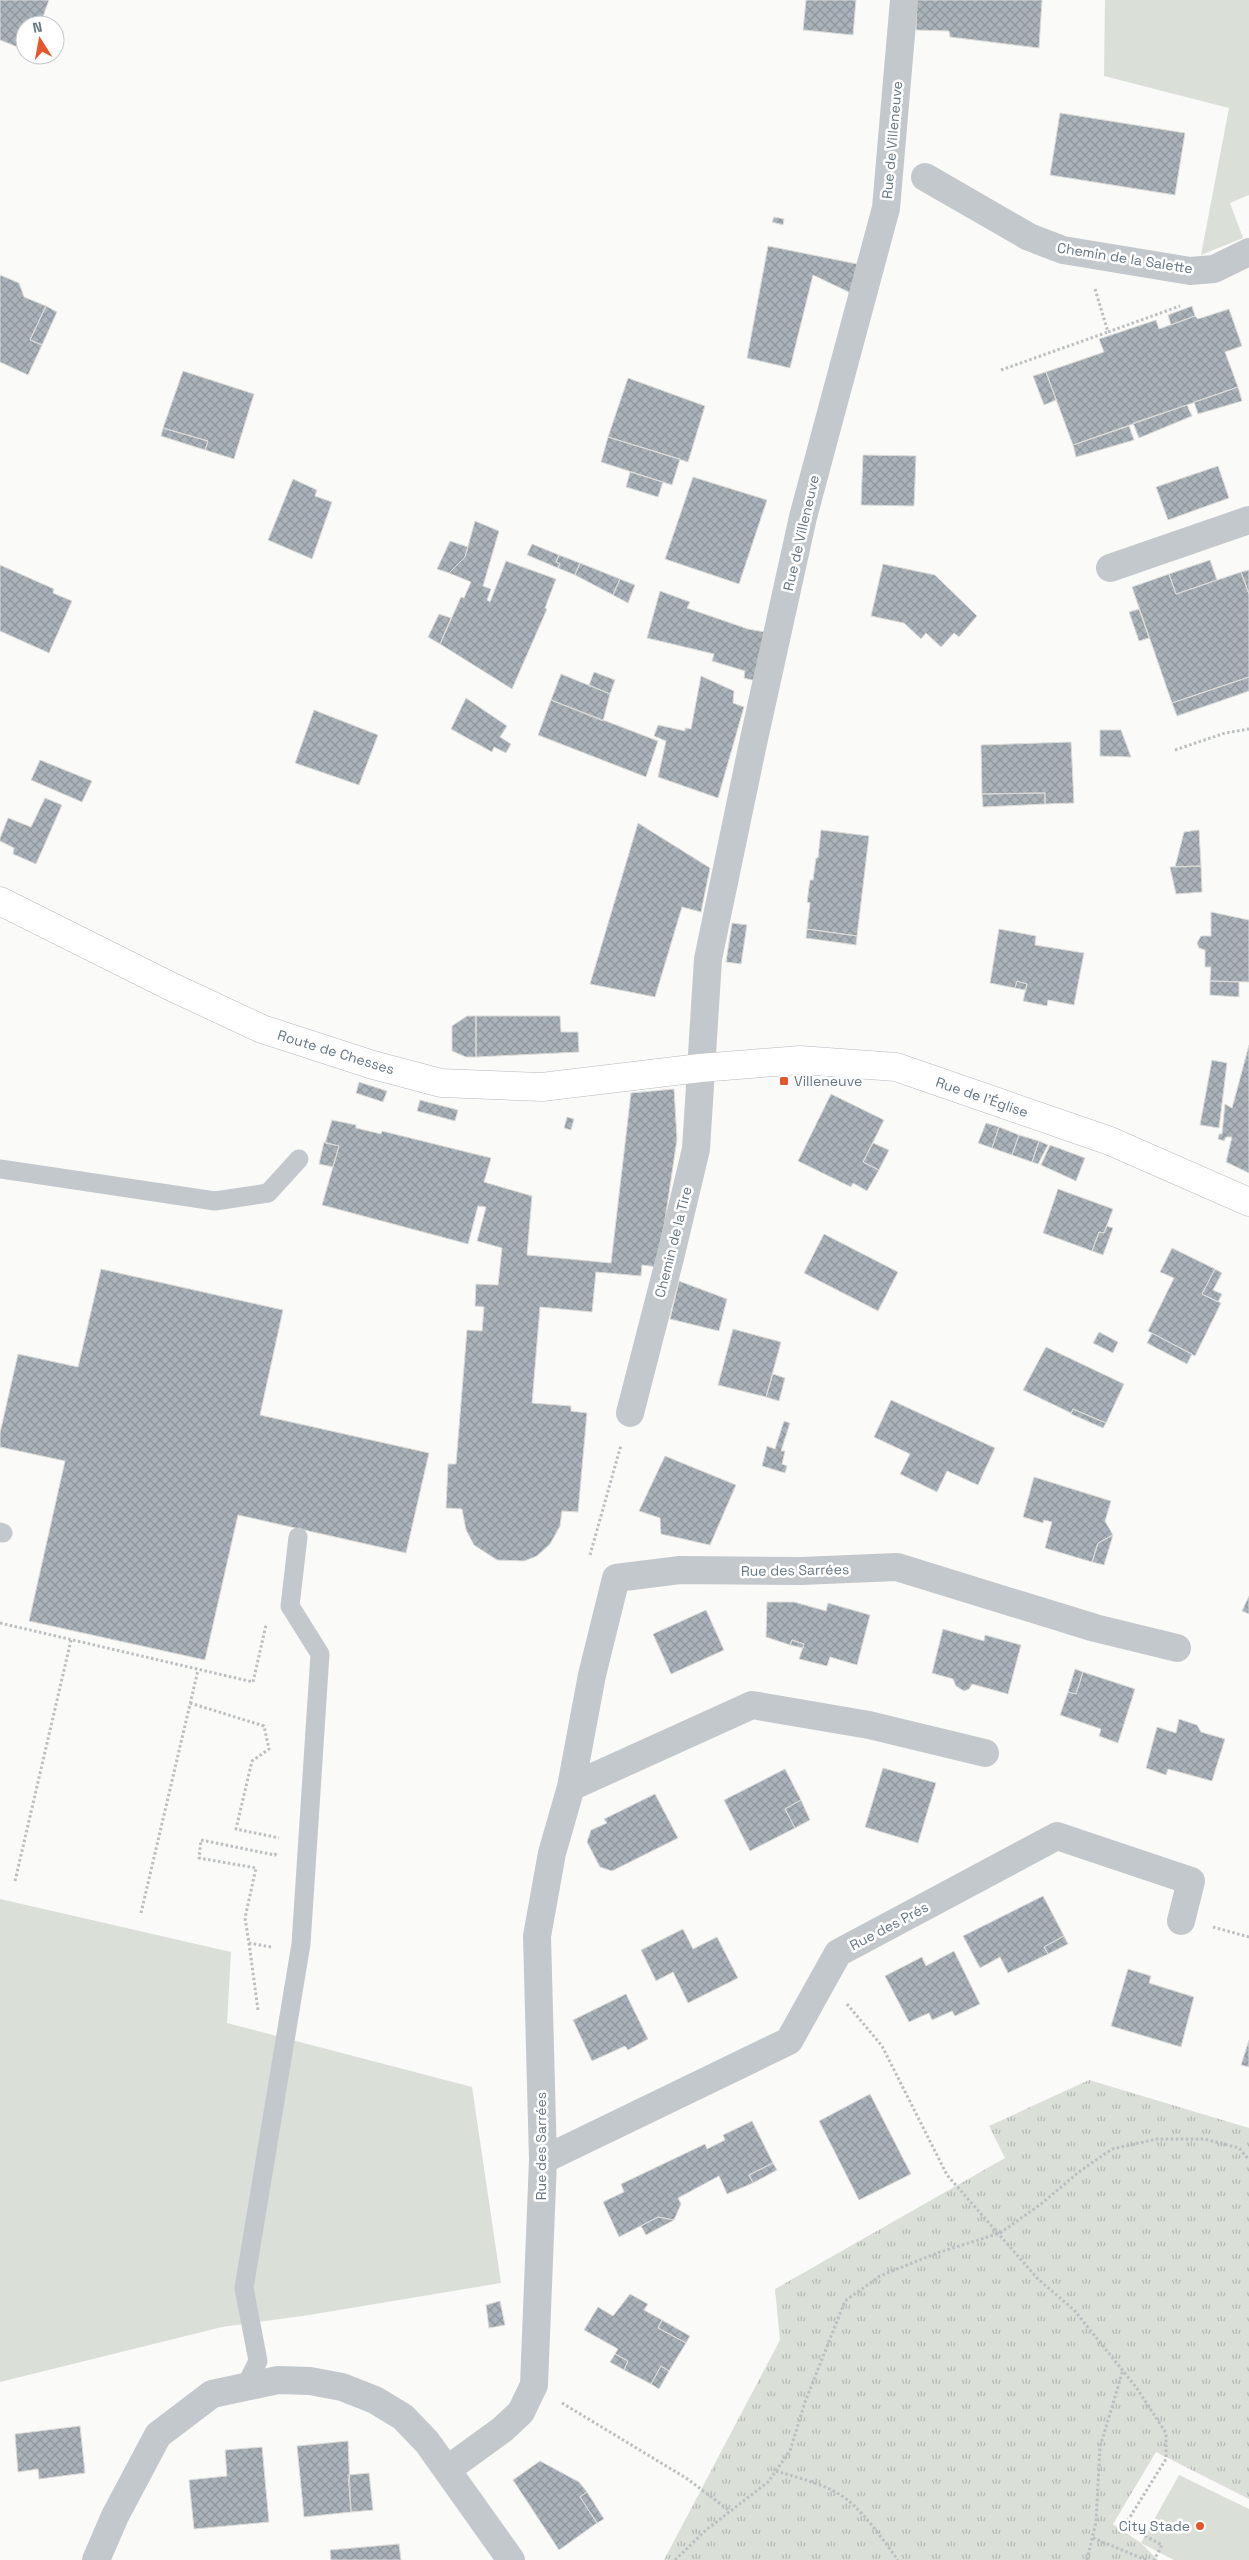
<svg xmlns="http://www.w3.org/2000/svg" width="1249" height="2560" font-family="'Space Grotesk',sans-serif">
<style>
.grass{fill:#dadfd7}
.park{fill:url(#park-tufts)}
.building{fill:url(#building-cross-hatch);stroke:#dcdcda}
.lines{fill:none;stroke-linecap:round;stroke-linejoin:round}
.secondary-casing{stroke:#b3babf;stroke-width:29}
.path{stroke:#bbbfc2;stroke-width:3;stroke-dasharray:2.5 2.5;stroke-linecap:butt}
.service{stroke:#c3c8cc;stroke-width:19}
.minor{stroke:#c3c8cc;stroke-width:28}
.secondary{stroke:#fff;stroke-width:28}
.poi-dot{fill:#e4572e;stroke:#fff;stroke-width:2}
.labels{text-anchor:middle;stroke-width:5;stroke-linejoin:round;paint-order:stroke}
.street-label{font-size:14px;fill:#657683;stroke:#fff}
.poi-label{font-size:14px;fill:#657683;stroke:#fff;text-anchor:start}
</style>
<defs>
<pattern id="park-tufts" width="24" height="20" patternUnits="userSpaceOnUse" patternTransform="scale(1.25)"><rect width="24" height="20" fill="#dadfd7"/><path d="M3 7l-1-3M5 7V3M7 7l1-3M15 17l-1-3M17 17v-4M19 17l1-3" fill="none" stroke="#b4b9b4"/></pattern>
<pattern id="building-cross-hatch" width="8" height="8" patternUnits="userSpaceOnUse" patternTransform="scale(1.25)"><rect width="8" height="8" fill="#aab3b9"/><path d="M0 0l8 8M0 8l8-8" fill="none" stroke="#8e969c"/></pattern>
</defs>
<rect width="100%" height="100%" fill="#fafaf8"/>
<!-- grass -->
<path class="grass" d="M1105 0H1249V195L1230 203 1243 238 1201 255 1229 108 1104 76Z
M0 1899 231 1952 227 2023 472 2087 501 2283 309 2315 222 2327 0 2382Z
M1179 2475 1249 2509V2560H1174L1141 2543Z"/>
<!-- park -->
<path class="park" d="M1089 2080 1249 2128V2499L1156 2452 1113 2524 1141 2543 1158 2560H664L780 2340 775 2289 1005 2158 989 2126Z"/>
<!-- building -->
<path class="building" d="M0 0H49L40 25H25V50L0 40Z
M806 0H856L853 35 803 30Z
M917 0H1042L1039 48 950 37 949 31 916 30Z
M1060 113 1185 133 1175 195 1050 175Z
M774 217 784 219 783 225 772 222Z
M768 246 867 266 859 297 813 275 790 368 747 358Z
M0 275 19 283 24 297 46 306 30 340 42 345 28 375 0 362Z
M46 306 57 312 42 345 30 340Z
M1192 306 1195 316 1171 325 1168 315Z
M1229 309 1242 346 1225 352 1238 387 1073 445 1046 372 1104 352 1099 339 1156 320 1159 329 1195 316 1198 319Z
M183 371 254 394 234 459 205 450 208 441 163 428Z
M1046 372 1056 400 1044 405 1033 376Z
M628 378 705 406 688 462 608 437Z
M1238 387 1242 401 1198 414 1194 402Z
M1187 405 1192 416 1139 438 1133 423Z
M1129 426 1134 440 1076 457 1073 445Z
M163 428 208 441 205 450 161 436Z
M608 437 680 459 672 485 601 462Z
M863 455 916 456 914 506 861 505Z
M1218 466 1229 498 1168 520 1156 487Z
M630 472 663 482 658 497 626 487Z
M693 477 767 500 739 584 665 559Z
M293 479 317 490 315 496 332 502 312 559 268 540Z
M475 521 499 531 483 586 491 589 487 600 490 602 506 561 556 579 545 608 547 609 512 689 440 644 461 597 464 598 471 582 449 573 465 557Z
M450 541 468 547 465 557 449 573 437 569Z
M532 544 559 555 556 562 560 564 558 568 527 555Z
M559 555 580 563 575 575 558 568 560 564 556 562Z
M1210 560 1217 580 1176 594 1169 574Z
M580 563 620 579 613 595 575 575Z
M883 564 935 575 977 616 959 637 954 633 941 647 926 633 921 639 904 623 871 616Z
M0 565 54 589 53 593 72 601 49 653 0 631Z
M1249 570V594L1241 572Z
M1241 572 1249 594V677L1172 703 1132 587 1169 574 1176 594Z
M620 579 635 585 628 603 613 595Z
M660 591 690 602 687 608 748 629 770 633 760 682 744 678 745 671 712 661 714 654 647 638Z
M1139 609 1149 638 1139 641 1129 612Z
M439 614 451 618 440 644 428 637Z
M594 672 615 680 610 694 589 685Z
M561 674 610 694 603 721 551 700Z
M701 676 734 691 733 703 744 707 718 798 658 777 666 741 654 736 658 725 685 731V728L691 729Z
M1249 677V691L1177 716 1172 703Z
M466 698 507 726 500 737 511 744 506 753 494 747 492 752 451 729Z
M551 700 658 741 646 777 538 735Z
M314 710 378 735 359 785 295 763Z
M1100 730H1121L1131 757 1100 756Z
M1071 742 1074 803 1045 804V793L982 794 981 745Z
M40 760 92 781 82 802 31 780Z
M1045 793V804L983 807 982 794Z
M45 798 62 805 36 864 13 854 14 848 0 841V838L8 818 31 827Z
M638 823 710 868 701 912 682 907 655 997 590 984Z
M821 830 869 836 857 936 807 929 810 903 807 902 810 880H813L816 858H818Z
M1199 830 1201 866 1175 867 1184 832Z
M1201 866 1202 892 1176 894 1170 867Z
M1211 912 1249 920V982L1210 981 1211 967H1205V950L1199 948 1197 943 1201 936H1211Z
M732 923 747 925 741 964 726 962Z
M807 929 857 936 856 945 806 938Z
M999 929 1036 936 1035 945 1084 953 1074 1005 1048 1000 1047 1006 1023 1001 1027 984 1017 981 1015 988 990 983Z
M1017 981 1027 984 1025 990 1015 988Z
M1210 981 1239 982V997L1210 995Z
M467 1016H476V1057H466L452 1051V1026Z
M476 1016H560L561 1032H578L579 1052 476 1057Z
M1249 1045V1173L1226 1162 1232 1137H1226L1224 1141 1218 1139 1219 1134H1222L1225 1104 1232 1108Z
M1212 1060 1227 1063 1219 1128 1200 1125Z
M359 1082 387 1091 383 1102 356 1093Z
M674 1089 677 1139 658 1267 642 1265 641 1276 596 1272 592 1312 540 1307 532 1403 571 1406V1411L587 1413 578 1512 562 1511 560 1526 550 1544 537 1556 524 1561 497 1560 474 1545 466 1530 462 1509 446 1508 448 1464H456L467 1330 482 1331 484 1307 475 1306 476 1284 498 1285 502 1248 477 1241 486 1207 478 1206 468 1244 322 1205 339 1146 325 1143 332 1120 356 1125V1128L381 1134 382 1131 491 1158 484 1182 532 1196 527 1255 611 1263 631 1093Z
M831 1094 884 1120 863 1162 879 1170 867 1191 853 1183 851 1187 798 1161Z
M420 1100 458 1110 455 1121 417 1111Z
M567 1117 574 1119 571 1130 564 1128Z
M986 1123 999 1127 992 1148 978 1143Z
M999 1127 1019 1135 1012 1155 992 1148Z
M1019 1135 1039 1141 1032 1162 1012 1155Z
M1039 1141 1048 1145 1038 1164 1032 1162Z
M324 1142 339 1146 333 1167 319 1164Z
M873 1143 889 1150 879 1170 863 1162Z
M1050 1145 1085 1158 1076 1181 1041 1165Z
M1058 1189 1113 1209 1104 1233 1099 1232 1092 1251 1043 1233Z
M1107 1226 1113 1228 1103 1255 1092 1251 1099 1232 1104 1233Z
M824 1234 898 1272 878 1311 804 1273Z
M1172 1248 1215 1269 1202 1294 1221 1303 1195 1356 1148 1331 1174 1278 1160 1272Z
M101 1269 283 1310 260 1415 429 1453 406 1553 238 1515 205 1660 29 1621 65 1461 0 1447V1433L18 1354 78 1367Z
M1215 1269 1222 1273 1213 1290 1222 1294 1218 1302 1202 1294Z
M679 1281 727 1299 719 1331 670 1319Z
M733 1329 781 1342 766 1397 718 1385Z
M1099 1332 1118 1342 1113 1353 1093 1343Z
M1152 1333 1192 1354 1187 1364 1147 1343Z
M1046 1347 1124 1384 1106 1423 1073 1409 1071 1413 1023 1390Z
M773 1374 785 1378 779 1401 766 1397Z
M891 1400 995 1448 978 1485 947 1471 937 1492 900 1474 910 1454 874 1437Z
M1073 1409 1106 1423 1103 1428 1071 1414Z
M784 1421 790 1423 781 1451H785L782 1464 787 1466 785 1473 762 1466 767 1446 775 1449Z
M665 1456 736 1485 710 1545 661 1534 660 1518 639 1511Z
M1034 1477 1111 1501 1105 1521 1113 1535 1098 1543 1092 1562 1045 1548 1052 1522 1044 1520 1043 1523 1023 1517Z
M1113 1535 1104 1565 1092 1562 1098 1543Z
M1249 1596V1614L1242 1611Z
M767 1602H794L826 1611 828 1603 870 1615 857 1665 830 1657 827 1666 799 1659 804 1644 792 1640 790 1645 766 1637Z
M706 1610 724 1650 671 1674 653 1634Z
M943 1629 984 1641 985 1635 1021 1645 1008 1694 972 1684 969 1689 964 1691 956 1686 953 1679 932 1673Z
M792 1640 804 1644 803 1648 790 1645Z
M1075 1669 1083 1672 1076 1694 1068 1692Z
M1083 1672 1135 1689 1118 1743 1099 1736 1101 1729 1060 1715 1068 1692 1076 1694Z
M1179 1719 1197 1725 1201 1732 1225 1739 1212 1781 1168 1769 1166 1775 1146 1768 1157 1727 1176 1733Z
M883 1768 936 1783 918 1843 865 1827Z
M785 1769 801 1800 785 1809 795 1828 750 1851 724 1800Z
M655 1794 678 1838 612 1871 600 1867 587 1842 591 1830 607 1823 604 1819Z
M801 1800 810 1820 795 1828 785 1809Z
M1043 1896 1064 1936 1044 1947 1048 1954 1008 1973 1000 1957 980 1968 963 1936Z
M683 1929 693 1949 717 1937 738 1978 688 2003 673 1972 656 1981 641 1950Z
M1064 1936 1068 1944 1048 1954 1044 1947Z
M954 1951 980 2004 955 2016 952 2011 932 2020 929 2013 909 2022 885 1976 922 1957 926 1966Z
M1128 1969 1151 1976 1149 1983 1194 1997 1181 2047 1111 2026Z
M626 1994 648 2039 628 2050 625 2046 592 2061 573 2020Z
M1249 2040V2067L1241 2065Z
M870 2094 911 2174 859 2200 819 2121Z
M752 2121 773 2163 749 2175 753 2183 727 2194 719 2176 678 2198 681 2204 674 2220 658 2217 619 2237 603 2202 624 2192 621 2184 705 2144 707 2149 725 2140 723 2135Z
M773 2163 777 2170 753 2183 749 2175Z
M658 2217 674 2220 646 2235 641 2226Z
M630 2294 648 2304 644 2310 662 2320 658 2328 686 2343 669 2371 661 2366 651 2384 624 2370 628 2361 615 2354 618 2349 584 2330 598 2307 613 2316Z
M500 2301 505 2325 489 2328 486 2305Z
M662 2320 690 2336 686 2343 658 2328Z
M615 2354 628 2361 624 2370 610 2362Z
M661 2366 669 2371 659 2389 651 2384Z
M80 2426 85 2473 39 2479 38 2469 18 2472 15 2434Z
M348 2441 351 2512 304 2517 297 2446Z
M262 2447 269 2522 194 2529 189 2480 227 2476 225 2450Z
M540 2461 579 2482 587 2492 580 2497 597 2523 559 2550 513 2480Z
M369 2473 373 2510 351 2512 348 2475Z
M587 2492 604 2519 597 2523 580 2497Z
M399 2544 401 2560H331L330 2550Z"/>
<g class="lines">
<!-- secondary casing -->
<g class="secondary-casing">
<path id="secondary" d="M0 901 172 987 262 1029 373 1065 441 1083 542 1087 700 1068 800 1060 896 1067 1110 1141 1249 1202"/>
</g>
<!-- path -->
<path class="path" d="M1095 289 1108 332 1180 306
M1001 370 1108 332
M1175 750 1225 733 1249 729
M590 1555 621 1445
M0 1623 253 1682 266 1625
M190 1703 264 1726 269 1749 252 1761 236 1829 279 1838
M15 1881 71 1640
M141 1913 198 1670
M1213 1927 1249 1937
M249 1943 258 2010
M271 1947 249 1943 245 1918 256 1868 199 1858 201 1840 275 1855 276 1853
M847 2004 882 2046 947 2175 1038 2279 1074 2310 1136 2387 1166 2433V2459L1125 2525 1162 2545 1154 2560
M562 2403 686 2478 730 2511
M776 2471C799 2478 825 2484 845 2498 866 2514 882 2539 898 2560
M1093 2538 1146 2560
M675 2560 706 2530 768 2482 790 2451 805 2402 845 2301 880 2276 937 2253 1000 2233 1041 2204 1080 2171 1112 2149 1157 2139H1204L1239 2148 1249 2160
M1087 2560 1096 2522 1100 2447 1123 2370"/>
<!-- service -->
<path class="service" d="M0 1169 215 1201 268 1193 299 1159
M0 1532 3 1533
M245 2387 258 2361 244 2288 301 1944 320 1654 290 1606 298 1537"/>
<!-- minor -->
<path class="minor" d="M925 177 1029 237 1063 250 1190 271 1214 269 1249 252
M1110 568 1249 520
M630 1413 670 1258 696 1149 708 959 752 748 803 517 886 208 904 0
M571 1787 752 1705 869 1725 985 1753
M543 2160 789 2041 838 1953 1057 1836 1191 1881 1181 1921
M448 2469 503 2429 521 2412 534 2385 543 2160 537 1936 552 1853 571 1787 592 1675 616 1578 680 1570 801 1571 897 1567 1095 1628 1177 1648
M96 2560 115 2516 158 2435 212 2394 278 2380 310 2381 342 2387 375 2400 403 2417 427 2442 511 2560"/>
<!-- secondary -->
<use href="#secondary" class="secondary"/>
</g>
<!-- markers -->
<g class="poi-dot">
<rect x="779" y="1076" width="10" height="10" rx="2.5"/>
<circle cx="1200" cy="2526" r="5"/>
</g>
<g class="labels">
<!-- street labels -->
<g class="street-label">
<text transform="translate(892 140) rotate(-85)" y="5">Rue de Villeneuve</text>
<text transform="translate(1125 258) rotate(9)" y="5">Chemin de la Salette</text>
<text transform="translate(801 533) rotate(-77)" y="5">Rue de Villeneuve</text>
<text transform="translate(336 1052) rotate(17)" y="5">Route de Chesses</text>
<text transform="translate(982 1097) rotate(19)" y="5">Rue de l'Église</text>
<text transform="translate(673 1242) rotate(-76)" y="5">Chemin de la Tire</text>
<text transform="translate(795 1570) rotate(-1)" y="5">Rue des Sarrées</text>
<text transform="translate(889 1926) rotate(-28)" y="5">Rue des Prés</text>
<text transform="translate(541 2146) rotate(-90)" y="5">Rue des Sarrées</text>
</g>
<!-- poi labels -->
<g class="poi-label">
<text x="794" y="1086">Villeneuve</text>
<text x="1190" y="2531" text-anchor="end">City Stade</text>
</g>
</g>
<!-- north arrow -->
<g transform="translate(40 40) rotate(349)"><circle r="24" fill="#ffffff" stroke="#c1c8cd"/>
<path d="M0-4L9 19L0 12L-9 19Z" fill="#e4572e"/>
<text y="-8" font-size="14" font-weight="bold" text-anchor="middle" fill="#657683">N</text>
</g>
</svg>
